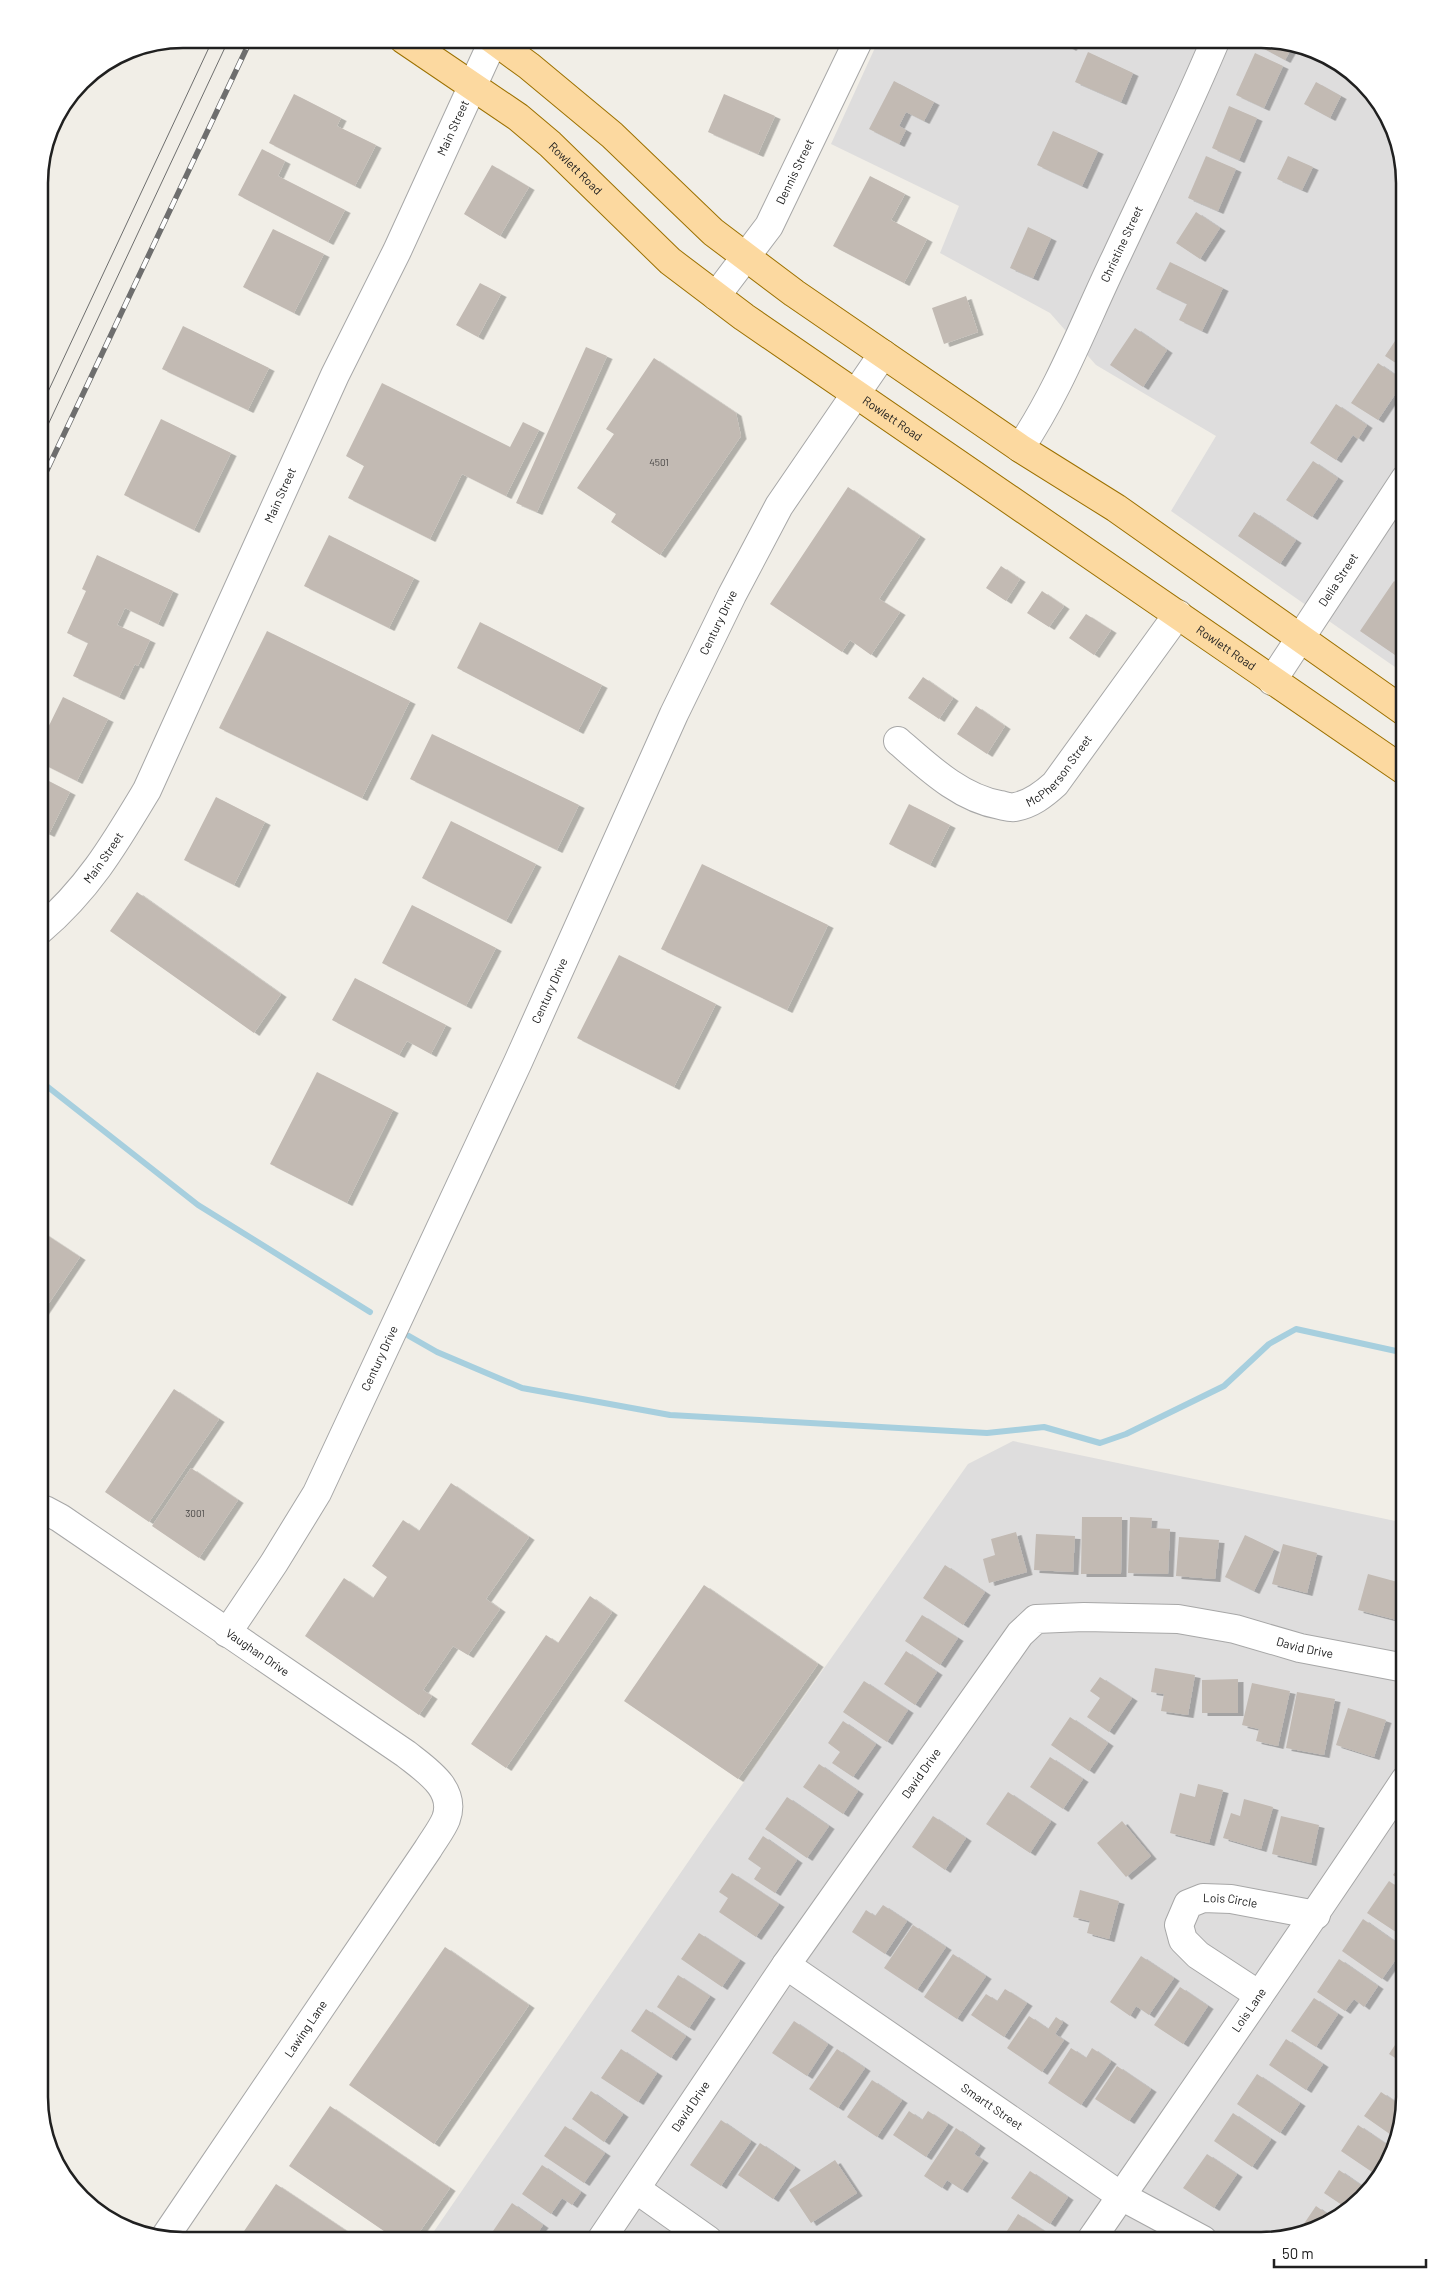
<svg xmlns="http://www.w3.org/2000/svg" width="1444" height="2279" font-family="Barlow,sans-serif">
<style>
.residential{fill:#dedddd}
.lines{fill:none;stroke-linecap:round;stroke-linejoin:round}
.stream{stroke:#a7cfde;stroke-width:6}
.building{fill:#c2bab3;filter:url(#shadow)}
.minor-casing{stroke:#a7a7a7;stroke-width:30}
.major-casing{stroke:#9c7100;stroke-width:30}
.minor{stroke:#fff;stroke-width:28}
.major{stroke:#fcd9a0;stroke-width:28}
.tram{stroke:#6e6e6e;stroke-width:1}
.rail-casing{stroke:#6e6e6e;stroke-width:5.5}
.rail{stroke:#fff;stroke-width:4;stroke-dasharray:11;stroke-linecap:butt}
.labels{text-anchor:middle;stroke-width:4;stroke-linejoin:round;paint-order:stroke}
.number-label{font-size:10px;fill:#484645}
.street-label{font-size:12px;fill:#202020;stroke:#fff}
.rim{fill:none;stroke:#202020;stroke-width:2.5}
</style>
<defs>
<filter id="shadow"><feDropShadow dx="5.5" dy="3" stdDeviation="0" flood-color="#0004"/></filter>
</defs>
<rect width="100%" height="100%" fill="#f1eee7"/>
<!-- residential -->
<path class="residential" d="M879 39H1271L1342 63 1390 119 1405 182V674L1171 511 1216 436 1096 365 1050 313 940 253 959 206 831 144Z
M1013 1441 1405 1523V2097L1386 2169 1325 2225 1262 2240H428L708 1833 968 1464Z"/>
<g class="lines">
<!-- stream -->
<path class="stream" d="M39 1080 198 1205 370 1312
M409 1336 437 1352 522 1388 670 1415 987 1433 1044 1427 1100 1443 1126 1434 1224 1386 1269 1344 1296 1329 1405 1353"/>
</g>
<!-- building -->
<path class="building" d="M1054 39H1075L1071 48Z
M1260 39H1271L1293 46 1285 60 1257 45Z
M1088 52 1133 73 1121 102 1075 82Z
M1255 53 1283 66 1264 108 1236 95Z
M894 81 934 102 924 121 906 112 899 126 906 130 899 144 869 129Z
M1316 82 1341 96 1330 118 1304 104Z
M294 94 341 118 337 126 376 145 355 186 269 143Z
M724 94 775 116 758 154 708 132Z
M1229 106 1257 118 1239 160 1212 148Z
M1053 131 1098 151 1082 186 1037 165Z
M262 149 285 161 278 176 345 210 328 242 238 195Z
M1206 156 1236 169 1218 211 1188 198Z
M1288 156 1313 167 1302 190 1277 179Z
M492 165 529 187 500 236 464 214Z
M870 176 905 194 891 220 927 239 904 283 833 246Z
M1196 212 1220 228 1200 259 1176 243Z
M1028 227 1051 238 1033 278 1010 268Z
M273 229 324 254 294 313 243 287Z
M1170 262 1223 288 1202 331 1179 320 1187 304 1156 289Z
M480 283 501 294 478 337 456 325Z
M966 296 978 332 944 344 932 308Z
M183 326 269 368 248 410 162 369Z
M1405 326V369L1385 356Z
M1135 328 1167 350 1143 387 1110 365Z
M586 347 607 356 537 512 516 503Z
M654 358 736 413 741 436 660 555 611 522 616 514 577 488 614 434 606 429Z
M1378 363 1404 381 1378 420 1351 403Z
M382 383 510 447 523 422 539 430 506 496 462 474 430 539 348 498 364 466 346 456Z
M1336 404 1367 425 1358 439 1353 435 1336 460 1310 443Z
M161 419 231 453 194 530 124 495Z
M1313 461 1338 478 1312 517 1286 500Z
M848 487 920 536 879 599 900 612 871 655 850 640 842 652 770 604Z
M1254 512 1296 540 1280 564 1238 536Z
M329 535 414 578 389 628 304 586Z
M1405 548V569L1395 562Z
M97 555 173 591 158 624 125 608 117 625 150 640 138 666 135 664 119 697 73 676 88 643 67 633 86 591 82 589Z
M1001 566 1020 579 1006 601 986 588Z
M1394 581 1405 589V614L1402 618 1405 621V639L1395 655 1360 631Z
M1042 591 1064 606 1049 627 1027 613Z
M1086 614 1111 630 1094 655 1069 638Z
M480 622 602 685 578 731 457 668Z
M267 631 410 701 362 798 219 728Z
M923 677 953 698 939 719 908 698Z
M63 697 108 719 77 781 39 762V746Z
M976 706 1005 726 987 754 957 734Z
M432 734 579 805 557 850 410 779Z
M39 776 70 792 49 834 39 829Z
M216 797 265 822 234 885 184 860Z
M909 804 950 825 930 865 889 844Z
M451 821 536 864 506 921 422 878Z
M702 864 828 925 787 1010 661 949Z
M137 892 281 994 254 1033 110 931Z
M412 905 496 948 466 1006 382 963Z
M619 955 716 1004 674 1087 577 1038Z
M355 978 446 1025 431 1054 407 1041 399 1055 332 1020Z
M317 1072 393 1110 347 1203 270 1164Z
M39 1230 80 1257 39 1318Z
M174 1389 219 1419 149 1522 105 1492Z
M191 1468 238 1500 199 1558 152 1526Z
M451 1483 529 1537 486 1599 500 1609 468 1655 453 1646 423 1690 432 1696 419 1715 305 1636 344 1578 373 1598 387 1577 372 1566 403 1520 419 1531Z
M1082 1517H1122L1121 1574H1081Z
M1130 1517 1152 1518 1151 1528 1170 1529 1168 1574 1128 1573Z
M1016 1532 1027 1572 989 1583 983 1559 995 1555 991 1539Z
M1036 1534 1075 1536 1073 1572 1034 1570Z
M1245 1535 1274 1549 1254 1591 1225 1577Z
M1179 1537 1219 1540 1215 1579 1176 1576Z
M1283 1544 1317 1553 1307 1593 1272 1584Z
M945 1565 985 1592 963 1625 923 1598Z
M1368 1574 1405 1584 1397 1620 1358 1610Z
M704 1585 818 1664 738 1779 624 1701Z
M590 1596 612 1612 506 1768 471 1744 546 1635 558 1643Z
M922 1615 958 1638 940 1665 905 1641Z
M906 1651 937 1672 915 1705 884 1684Z
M1155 1668 1195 1675 1188 1715 1161 1711 1164 1694 1151 1692Z
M1100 1677 1132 1698 1109 1732 1087 1717 1100 1698 1090 1691Z
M1238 1679V1713H1202V1680Z
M864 1681 908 1710 887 1742 843 1712Z
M1252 1683 1290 1691 1278 1746 1256 1741 1259 1729 1242 1725Z
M1297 1692 1335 1699 1324 1755 1286 1748Z
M1348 1708 1386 1720 1374 1757 1336 1745Z
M1070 1717 1108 1743 1089 1771 1051 1745Z
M843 1721 876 1744 853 1777 832 1763 840 1752 828 1743Z
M1050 1757 1083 1779 1063 1809 1030 1787Z
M819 1764 858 1791 843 1814 803 1787Z
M1198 1784 1223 1790 1209 1843 1170 1833 1180 1793 1195 1797Z
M1008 1792 1051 1821 1030 1853 986 1824Z
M787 1797 829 1826 807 1858 765 1829Z
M1244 1799 1273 1807 1261 1849 1223 1838 1231 1813 1240 1816Z
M933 1816 966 1838 945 1870 912 1847Z
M1281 1816 1319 1825 1311 1863 1272 1854Z
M1122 1821 1151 1856 1126 1877 1097 1843Z
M763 1836 797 1860 775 1893 754 1879 761 1868 748 1859Z
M1405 1858V1884L1393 1875Z
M732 1873 779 1904 756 1937 719 1912 728 1898 719 1892Z
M1389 1881 1405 1892V1938L1367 1913Z
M1080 1890 1119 1901 1109 1939 1087 1933 1090 1921 1073 1917Z
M883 1905 907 1921 885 1954 852 1932 866 1910 875 1916Z
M1363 1919 1404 1948 1382 1979 1342 1951Z
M913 1925 946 1947 917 1990 884 1968Z
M699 1933 740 1960 722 1987 681 1959Z
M445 1947 529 2005 434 2144 349 2085Z
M953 1954 986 1976 957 2019 924 1997Z
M1141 1956 1174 1978 1149 2015 1136 2006 1130 2016 1110 2002Z
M1339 1959 1378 1986 1364 2007 1354 1999 1345 2011 1317 1992Z
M678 1975 710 1996 689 2028 657 2007Z
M1180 1987 1208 2006 1183 2044 1154 2025Z
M1005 1989 1027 2003 1004 2037 971 2015 986 1994 997 2001Z
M1314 1998 1338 2014 1316 2047 1291 2031Z
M646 2009 686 2036 671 2058 631 2031Z
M1029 2016 1048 2029 1056 2017 1063 2022 1055 2034 1064 2040 1042 2072 1007 2048Z
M794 2021 828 2044 807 2076 772 2053Z
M1286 2039 1323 2064 1306 2090 1269 2065Z
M1399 2039 1405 2043V2081L1396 2074 1403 2063 1389 2054Z
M1071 2048 1086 2058 1092 2048 1111 2061 1081 2105 1048 2083Z
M621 2049 657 2073 638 2102 601 2078Z
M837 2049 865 2068 838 2108 809 2089Z
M1117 2066 1151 2089 1129 2121 1095 2099Z
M1257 2074 1300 2103 1280 2133 1237 2104Z
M872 2080 902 2100 877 2137 847 2117Z
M591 2091 623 2114 604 2142 572 2119Z
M1381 2092 1403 2107 1394 2137 1364 2116Z
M330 2106 450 2188 414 2240H397L289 2166Z
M909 2111 922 2120 928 2111 948 2124 926 2157 893 2135Z
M1233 2113 1271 2139 1252 2167 1214 2141Z
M721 2120 751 2141 721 2186 690 2165Z
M1358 2125 1392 2148 1386 2169 1378 2176 1341 2151Z
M565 2126 605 2153 584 2183 544 2156Z
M956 2128 980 2145 974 2154 983 2160 962 2190 947 2180 942 2188 924 2176Z
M760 2143 795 2167 773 2199 738 2175Z
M1207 2154 1237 2174 1214 2208 1183 2188Z
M835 2160 857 2193 811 2223 789 2190Z
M542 2165 581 2192 572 2205 562 2198 551 2214 522 2194Z
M1339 2170 1365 2188 1345 2207 1324 2193Z
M1030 2171 1068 2197 1050 2224 1011 2198Z
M276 2184 354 2236 351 2240H238Z
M91 2201 116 2219 115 2220 103 2216Z
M512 2203 543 2225 533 2240H499L491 2234Z
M1316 2206 1333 2218 1325 2225 1299 2231Z
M1018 2214 1046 2232 1040 2240H1001Z
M836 2231 881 2238V2240H835Z"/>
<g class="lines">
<!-- minor casing -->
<g class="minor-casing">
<g id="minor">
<path id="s1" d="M716 296 769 226 859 39"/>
<path id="s2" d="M1020 448C1060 389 1085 321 1116 257 1150 184 1185 113 1216 39"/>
<path id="s3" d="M1272 681 1405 479"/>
<path id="s4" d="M898 741C928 767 960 798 1000 805 1005 806 1011 808 1015 807 1031 804 1043 795 1055 784L1178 614"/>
<path id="s5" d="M39 931C89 888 114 845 147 790L335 375 397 251 494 39"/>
<path id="s6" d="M39 1510H45L60 1518 406 1754C426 1770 457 1789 446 1819 442 1829 434 1839 428 1849L165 2237"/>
<path id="s7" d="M227 1633 274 1563 317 1493 518 1062 674 714 732 595 779 506 883 354"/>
<path id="s8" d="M786 1965 1121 2196 1203 2240"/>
<path id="s9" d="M1259 1995 1198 1955 1183 1940 1179 1925 1188 1904 1203 1898 1231 1899 1316 1915"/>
<path d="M636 2189 708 2240"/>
<path id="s10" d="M601 2240 786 1965 1020 1634 1036 1619 1084 1617 1178 1619 1235 1629 1300 1648 1405 1668"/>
<path id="s11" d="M1091 2240C1196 2087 1302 1935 1405 1780"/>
</g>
</g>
<!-- major casing -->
<g class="major-casing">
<g id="major">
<path id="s12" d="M403 39 518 117 550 144 670 261 744 317 1405 771"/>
<path d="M492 39 529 66 612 135 713 232 794 293 1020 448 1116 508 1405 712"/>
</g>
</g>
<!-- minor -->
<use href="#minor" class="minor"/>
<!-- major -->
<use href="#major" class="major"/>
<!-- tram -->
<path class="tram" d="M39 411 213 39
M39 444 229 39"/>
<!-- rail casing -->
<g class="rail-casing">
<path id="rail" d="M39 487 251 39"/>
</g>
<!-- rail -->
<use href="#rail" class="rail"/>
</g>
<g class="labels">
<!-- number labels -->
<g class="number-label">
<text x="659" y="466">4501</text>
<text x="195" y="1517">3001</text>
</g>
<!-- street labels -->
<g class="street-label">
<text dy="4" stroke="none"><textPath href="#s5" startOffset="908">Main Street</textPath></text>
<text dy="4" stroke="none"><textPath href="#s12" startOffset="216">Rowlett Road</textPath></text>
<text dy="4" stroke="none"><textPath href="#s1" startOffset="148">Dennis Street</textPath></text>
<text dy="4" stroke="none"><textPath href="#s2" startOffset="228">Christine Street</textPath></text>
<text dy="4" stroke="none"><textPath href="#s12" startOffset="621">Rowlett Road</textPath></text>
<text dy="4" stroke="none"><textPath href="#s5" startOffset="502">Main Street</textPath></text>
<text dy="4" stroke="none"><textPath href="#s3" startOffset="121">Delia Street</textPath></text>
<text dy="4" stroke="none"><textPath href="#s7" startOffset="1125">Century Drive</textPath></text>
<text dy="4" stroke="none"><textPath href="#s12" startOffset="1026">Rowlett Road</textPath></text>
<text dy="4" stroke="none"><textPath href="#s4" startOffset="196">McPherson Street</textPath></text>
<text dy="4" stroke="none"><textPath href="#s5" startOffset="98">Main Street</textPath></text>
<text dy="4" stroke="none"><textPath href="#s7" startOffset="720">Century Drive</textPath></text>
<text dy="4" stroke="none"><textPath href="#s7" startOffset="315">Century Drive</textPath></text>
<text dy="4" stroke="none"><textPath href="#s10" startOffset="1031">David Drive</textPath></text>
<text dy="4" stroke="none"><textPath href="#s6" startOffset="262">Vaughan Drive</textPath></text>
<text dy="4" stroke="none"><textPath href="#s10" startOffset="566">David Drive</textPath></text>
<text dy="4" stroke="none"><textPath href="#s9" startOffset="176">Lois Circle</textPath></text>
<text dy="4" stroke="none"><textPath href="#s11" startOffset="279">Lois Lane</textPath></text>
<text transform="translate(306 2029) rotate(-56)" y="4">Lawing Lane</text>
<text dy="4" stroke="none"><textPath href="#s10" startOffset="161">David Drive</textPath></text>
<text dy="4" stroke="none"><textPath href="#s8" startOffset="250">Smartt Street</textPath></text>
</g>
</g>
<!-- crop -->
<path d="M0 0H1444V2279H0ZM183 48H1261A135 135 0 0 1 1396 183V2097A135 135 0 0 1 1261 2232H183A135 135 0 0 1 48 2097V183A135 135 0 0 1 183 48Z" fill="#fff" fill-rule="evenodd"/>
<path class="rim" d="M183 48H1261A135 135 0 0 1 1396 183V2097A135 135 0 0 1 1261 2232H183A135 135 0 0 1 48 2097V183A135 135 0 0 1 183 48Z"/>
<!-- scale -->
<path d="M1274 2259v8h152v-8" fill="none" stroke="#202020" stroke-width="2.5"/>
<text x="1282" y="2259" font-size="15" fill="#202020" stroke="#ffffff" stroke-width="4" paint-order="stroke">50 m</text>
</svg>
